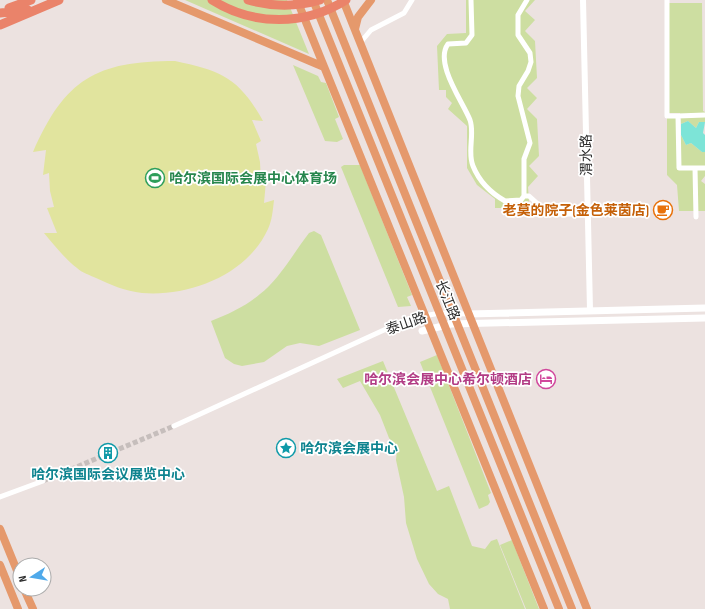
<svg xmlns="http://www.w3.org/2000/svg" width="705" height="609" font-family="'Sofia Sans Condensed','Noto Sans SC',sans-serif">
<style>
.green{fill:#cddea1}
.pitch{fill:#e1e49e}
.water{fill:#7de4d7}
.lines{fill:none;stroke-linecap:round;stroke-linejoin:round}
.minor-tunnel{stroke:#c6bebc;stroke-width:5;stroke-dasharray:5 2.5;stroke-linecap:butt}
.minor{stroke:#fff;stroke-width:5}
.tertiary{stroke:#fff;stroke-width:6}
.secondary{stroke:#fff;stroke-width:7}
.primary{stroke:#e5996c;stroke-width:8}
.trunk{stroke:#ea836a;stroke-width:9}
.labels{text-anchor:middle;stroke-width:3.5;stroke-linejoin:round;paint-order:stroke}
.street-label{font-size:14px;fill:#2c2c2c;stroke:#fff}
.leisure-label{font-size:14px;font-weight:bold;fill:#27864d;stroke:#fff;text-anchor:start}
.food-label{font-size:14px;font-weight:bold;fill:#c56008;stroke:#fff;text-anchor:end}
.hotel-label{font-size:14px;font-weight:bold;fill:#b23c85;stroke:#fff;text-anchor:end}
.culture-label{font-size:14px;font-weight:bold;fill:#0d838f;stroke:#fff;text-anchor:start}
</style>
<rect width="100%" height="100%" fill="#ece2e0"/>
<!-- green -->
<path class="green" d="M185 0H287L309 54Z
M466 0H545H535L525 11 535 20 525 31 535 41 537 78 527 88 537 98 527 109 537 119 539 156 529 166 538 176 528 187 529 201 522 208H495V199L477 185 467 168V126L448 109 452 103 446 97V90H439L437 46 447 34 466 33Z
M667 3H702L703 111 705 112V122H699L696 128 688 121 681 124 680 113H667Z
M293 65 318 76 321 82 326 83 339 117 335 119 343 139 337 142 325 141Z
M667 116H678L679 136 681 135 686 145 691 143 702 152 705 151V176L701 181 705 184V211H679L677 185 667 175Z
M344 165H360L412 295 407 297 411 306 398 307 341 167Z
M314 231 321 235 360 330 319 346 300 343 287 346 264 362 242 366 234 364 225 358 211 321C229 314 246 306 260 294 278 281 295 251 309 233Z
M437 355 491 493 488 495 490 502 488 505 479 509 420 362Z
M383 361 437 491 449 486 472 546 485 549 491 541 497 539 525 609H450L448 599 438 594 429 584 417 559 406 523 404 497 396 460 397 450 389 438 380 415 360 381 343 388 337 379Z
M512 540 539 609H526L500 545Z"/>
<!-- pitch -->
<path class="pitch" d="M175 61C222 71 239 78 263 121L252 120 261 141 256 144 260 162 261 182 266 181 264 203 274 200C273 209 272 221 268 229 247 275 189 297 142 293 125 291 111 285 96 278 90 275 82 273 77 268 65 259 54 245 44 233H57L47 208 54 207 50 191 49 173 43 175 46 150 33 152C65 79 96 61 175 61Z"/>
<!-- water -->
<path class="water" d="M688 121 696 128 699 122H705L703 133 705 135V152H702L691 143 686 145 681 135V124Z"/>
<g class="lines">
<!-- minor-tunnel -->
<path class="minor-tunnel" d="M43 481 174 426"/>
<!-- minor -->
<path class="minor" d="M471 0 472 35 466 43 448 44C434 63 463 102 470 120 475 134 467 152 473 166 479 181 491 193 505 201L521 200 524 196V159L530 143 518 96 519 86 528 71 531 62 530 53 518 35V15L527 0
M667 0V116H678
M360 43 371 30 404 13 412 0
M705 115 678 116 679 168H705
M695 168 696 217
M524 196H529L549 214H587
M174 426 408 319 440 313 468 314
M0 497 43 481"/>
<!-- tertiary -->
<path class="tertiary" d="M583 0 590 310"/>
<!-- secondary -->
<path class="secondary" d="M468 314 705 308
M422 331 451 324 705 318"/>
<!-- primary -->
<path class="primary" d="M166 0 324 67
M297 0 544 609
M313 0 559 609
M327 0 572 609
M343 0 587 609
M355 29 358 17 371 0
M0 529 20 578
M0 565 18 609
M24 589 33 609"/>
<!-- trunk -->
<path class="trunk" d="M212 0C253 26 305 26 346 0
M248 0C273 7 296 7 320 0
M9 8 31 0
M0 13 28 10
M0 25 59 0"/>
</g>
<!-- icons -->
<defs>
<g id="stadium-ring" transform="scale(1)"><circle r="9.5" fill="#fff" stroke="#2e9e5b" stroke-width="1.5"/><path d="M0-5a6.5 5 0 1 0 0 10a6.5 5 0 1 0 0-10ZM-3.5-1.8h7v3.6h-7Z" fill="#2e9e5b"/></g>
<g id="cafe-ring" transform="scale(1)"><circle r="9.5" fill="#fff" stroke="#e8710a" stroke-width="1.5"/><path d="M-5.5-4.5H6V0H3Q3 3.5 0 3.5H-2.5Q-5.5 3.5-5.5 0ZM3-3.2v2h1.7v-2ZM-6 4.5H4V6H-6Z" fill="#e8710a"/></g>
<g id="hotel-ring" transform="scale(1)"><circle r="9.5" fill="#fff" stroke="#d1479c" stroke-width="1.5"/><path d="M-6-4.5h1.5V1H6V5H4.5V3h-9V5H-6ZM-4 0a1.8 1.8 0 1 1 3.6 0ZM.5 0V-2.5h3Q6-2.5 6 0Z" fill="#d1479c"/></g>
<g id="sight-ring" transform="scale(1)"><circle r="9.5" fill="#fff" stroke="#0f9aa8" stroke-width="1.5"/><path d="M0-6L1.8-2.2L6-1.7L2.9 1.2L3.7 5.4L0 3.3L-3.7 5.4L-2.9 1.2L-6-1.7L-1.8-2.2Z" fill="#0f9aa8"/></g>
<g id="building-ring" transform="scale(1)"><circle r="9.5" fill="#fff" stroke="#0f9aa8" stroke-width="1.5"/><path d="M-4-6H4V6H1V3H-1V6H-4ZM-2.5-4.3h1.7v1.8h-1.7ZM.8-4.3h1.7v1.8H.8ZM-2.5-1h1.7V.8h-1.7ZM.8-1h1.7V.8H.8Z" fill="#0f9aa8"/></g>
</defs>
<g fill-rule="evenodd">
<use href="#stadium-ring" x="155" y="178"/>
<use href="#cafe-ring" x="663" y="210"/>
<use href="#hotel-ring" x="546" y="379"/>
<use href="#sight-ring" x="286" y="448"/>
<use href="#building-ring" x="108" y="453"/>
</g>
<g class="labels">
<!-- street labels -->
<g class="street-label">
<text transform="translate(586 155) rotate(-91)" y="5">渭水路</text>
<text transform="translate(448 300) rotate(68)" y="5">长江路</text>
<text transform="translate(406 323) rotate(-19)" y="5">泰山路</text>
</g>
<!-- leisure labels -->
<g class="leisure-label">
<text x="169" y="183">哈尔滨国际会展中心体育场</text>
</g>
<!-- food labels -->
<g class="food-label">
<text x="649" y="215">老莫的院子(金色莱茵店)</text>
</g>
<!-- hotel labels -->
<g class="hotel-label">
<text x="532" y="384">哈尔滨会展中心希尔顿酒店</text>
</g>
<!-- culture labels -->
<g class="culture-label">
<text x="300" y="453">哈尔滨会展中心</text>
<text x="108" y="479" text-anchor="middle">哈尔滨国际会议展览中心</text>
</g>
</g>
<!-- north arrow -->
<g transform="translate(32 577) rotate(258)"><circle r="19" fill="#ffffff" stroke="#ababab"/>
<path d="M0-3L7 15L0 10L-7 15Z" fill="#4fa9ea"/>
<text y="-6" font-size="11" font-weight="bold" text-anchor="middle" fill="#2c2c2c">N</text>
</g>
</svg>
